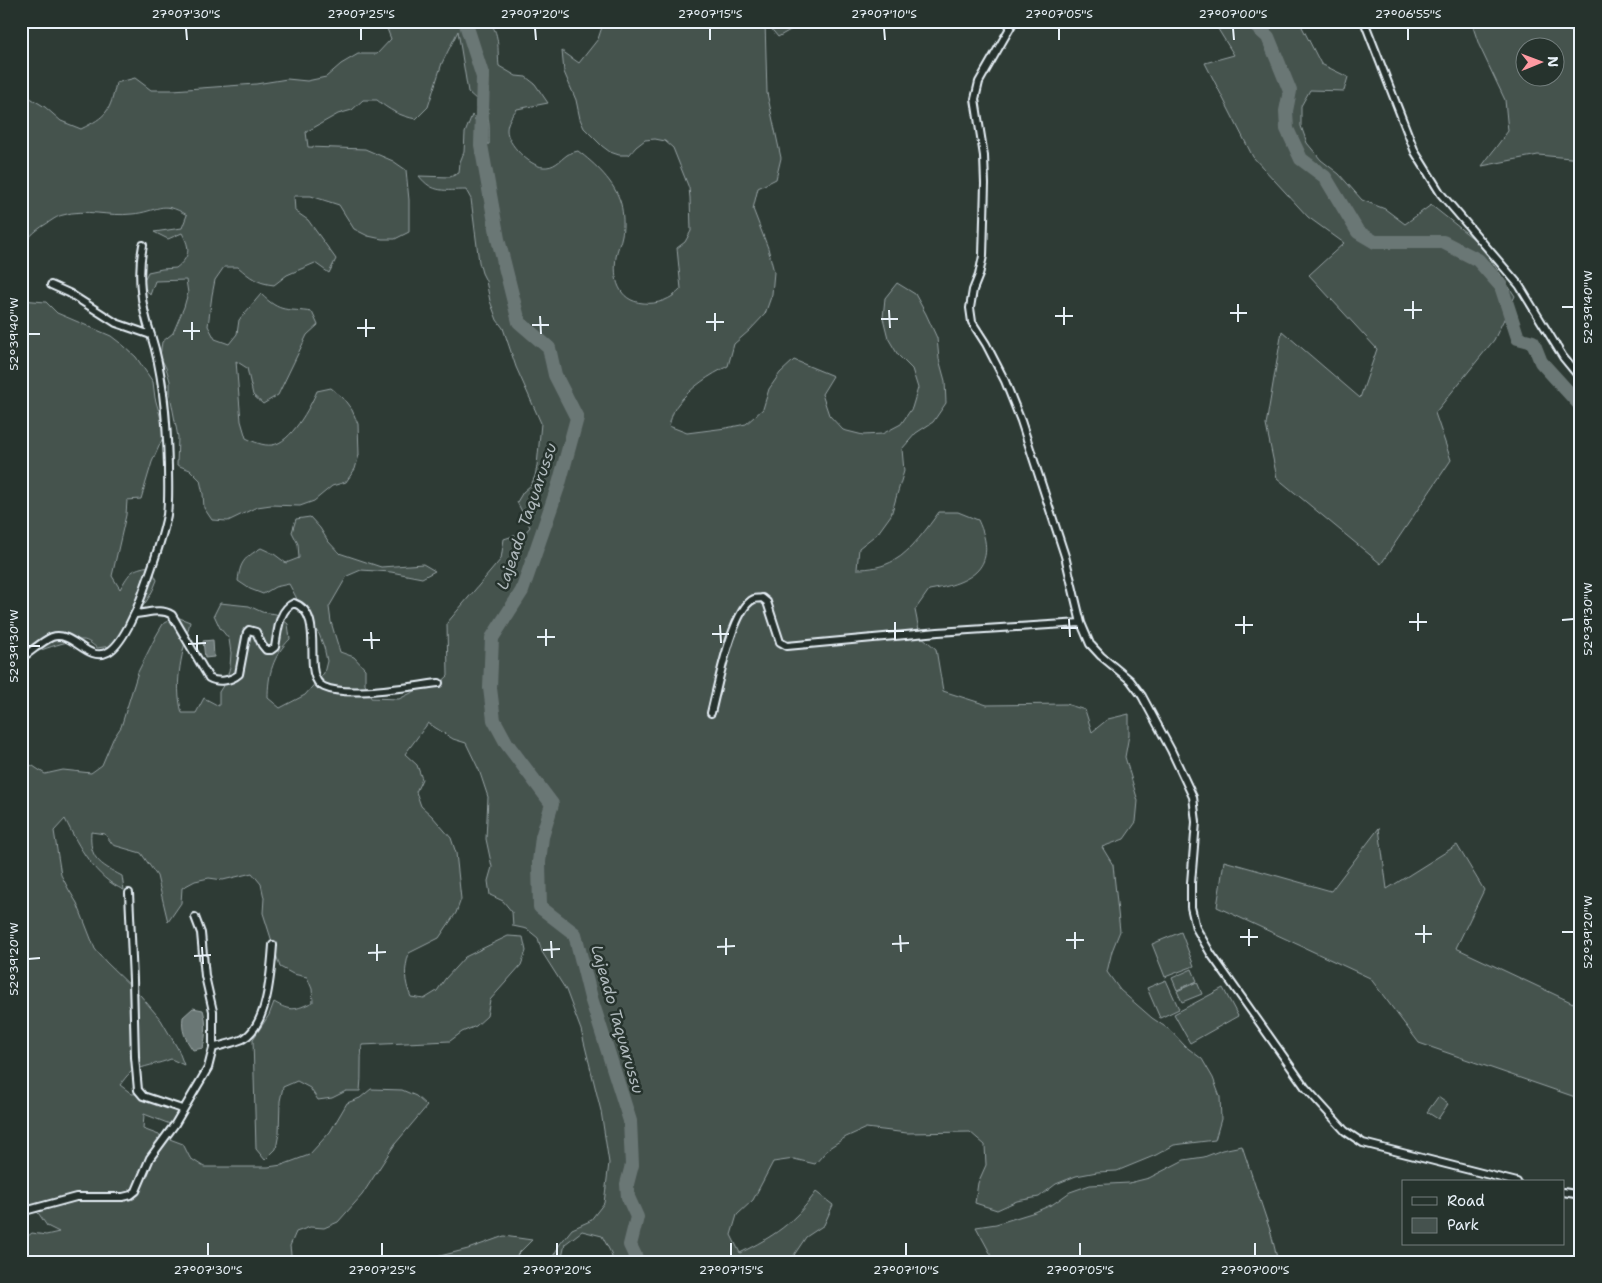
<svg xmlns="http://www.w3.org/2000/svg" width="1602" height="1283" font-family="'Shantell Sans',sans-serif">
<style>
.green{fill:#45524e;stroke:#96a2a3;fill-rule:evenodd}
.water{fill:#6b7775;stroke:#9da8a9}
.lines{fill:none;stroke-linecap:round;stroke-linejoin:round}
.river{stroke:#6b7775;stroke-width:14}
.street-casing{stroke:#e8f1f8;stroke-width:10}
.street{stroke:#26332d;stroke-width:6}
.ticks{fill:none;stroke:#e8f1f8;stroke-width:2}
.labels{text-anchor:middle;stroke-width:5;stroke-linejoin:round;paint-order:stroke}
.water-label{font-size:16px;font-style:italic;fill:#b0babd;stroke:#26332d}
.neatline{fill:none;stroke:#e8f1f8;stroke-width:2}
.ticks-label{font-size:12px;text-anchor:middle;fill:#e8f1f8}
</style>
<rect width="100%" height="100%" fill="#2e3b35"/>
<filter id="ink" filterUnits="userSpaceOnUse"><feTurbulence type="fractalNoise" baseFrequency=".02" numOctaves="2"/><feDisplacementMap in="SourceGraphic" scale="10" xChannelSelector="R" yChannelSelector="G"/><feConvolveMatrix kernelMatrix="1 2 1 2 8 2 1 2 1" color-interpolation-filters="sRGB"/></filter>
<g filter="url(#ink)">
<!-- green -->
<path class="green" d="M384 21H487C501 30 497 51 499 66L516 76 526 77 535 84 548 103 517 109C512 115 507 122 507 130 507 144 530 166 543 167 554 168 559 161 567 155 570 153 574 152 578 151 595 164 615 182 621 204 623 213 624 225 622 235 621 242 617 249 616 257 613 278 618 301 643 303 657 305 672 299 681 289L677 248 685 242 691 231 690 198 689 188 673 148 665 141 655 139 645 140 636 147 629 155H619L610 152 602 146 584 128 580 119 576 100 564 72 562 51 579 63 598 39 604 21H765L767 93 781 158 776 179 758 188 753 209 768 248 774 272 772 294 765 314 750 330 734 344 728 366C710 375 691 387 678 404 673 410 671 419 669 426L687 433 726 428 746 424 763 409 769 389 780 373 794 360 833 376 822 394 829 415 843 430 863 435 882 434 901 424 912 408 918 388 912 369 898 355 888 338 883 318 885 298 897 283 915 294 926 314 937 338 939 359 945 381 946 403 933 422 916 433 902 449 904 471 891 515 878 533 859 548 857 569C870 569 883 567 895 560 910 552 929 526 939 512H958L978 520C1000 567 972 583 929 590L915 610 920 635 936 649 943 691 987 705 1066 704 1085 710 1092 732 1108 719 1129 714V735L1125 757 1138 801 1136 822 1124 839 1102 847 1113 865 1120 931 1112 951 1107 972 1120 990 1152 1018 1170 1030 1185 1046 1202 1059 1213 1078 1220 1097 1221 1119 1215 1140 1174 1145 1156 1155 1117 1171 1097 1172 1076 1176 1056 1184 1039 1197 1017 1201 997 1210 975 1203 978 1183 986 1165 985 1145 970 1132 907 1133 866 1128 846 1137 829 1148 815 1164 794 1159 773 1162 753 1200 737 1215 731 1235 740 1253C774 1236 793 1224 816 1192L833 1205 824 1225 806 1237 794 1255 797 1262H613L611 1253 602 1236 582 1231 565 1244 561 1262H550L560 1244 572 1229 590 1221 604 1203 609 1163 601 1111 581 1030 566 990 542 952 538 938 527 929 513 926 512 912 503 901 490 895 488 881 492 867 486 839 488 797 479 770 466 743 453 739 428 723 405 754 417 765 422 779 416 792 421 806 432 816 451 838 456 853 461 899 456 913 439 938 409 953C404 970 404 981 411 997L424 999 437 991 445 979 465 957 508 936 523 937 526 951 521 965 490 1000 487 1016 476 1026 462 1032 450 1041 362 1045C360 1061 362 1075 360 1091H346L332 1098 318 1100 310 1088 297 1081 283 1087 280 1101 279 1133 276 1149 265 1160 256 1149 253 1039 269 1015 274 1002C291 1012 295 1010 313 1002L312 989 307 977 293 974 280 967 263 913 264 898 261 884 252 873 223 880 209 878 195 881 182 888 181 903 168 922 157 876 141 853 113 845 105 834 91 832C89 858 99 864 122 876L124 890C95 878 79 847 65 819L54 831 61 875 69 890 77 903 95 949 106 962 141 996 161 1020 178 1049 184 1065 171 1059C159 1064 142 1066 131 1072 127 1075 123 1081 120 1085L132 1094C159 1091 164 1103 183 1118L170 1124 144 1114 143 1129 183 1144 190 1158 204 1167H268L282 1165 309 1155 330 1132 347 1103 360 1098 371 1089 402 1090 416 1096 427 1106 395 1144 362 1195 338 1222 324 1228 310 1227 296 1232 290 1246 292 1262H21V1241L32 1233 46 1235 59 1232 47 1226 39 1214 29 1203 21 1198V763L33 766 45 774 63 770 91 773 102 765 113 739 121 727 138 672 156 636 163 624 177 617 190 622C183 653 173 680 182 713H196L204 698 219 706V692L226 681 230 667 231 653 229 639 220 628 214 615 220 603 249 606 262 612 276 614 288 624 290 639C273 656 268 674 268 698L280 708 305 695 324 673 327 661 324 647 319 634 300 611 296 597 289 584 275 587 263 594 250 589 238 581C240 562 244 558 261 548L274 554 286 563 299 558 298 544 292 532 296 519 310 517 320 528 328 541 339 553 381 567 423 564 435 571 422 578 391 572 361 570 347 576 329 607 331 622 340 652 354 657 365 669V684L371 698 399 699 425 686 438 685 448 676 447 623 501 559 504 539 513 536 523 535 530 527 517 502 523 492 531 485 535 476 537 466 541 423 516 367 503 328 497 320 490 301 486 281 482 273 479 262 471 199 466 190C445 190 433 194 419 176L450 177 459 173 460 162 464 152 465 133 472 115C479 125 481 132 481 145L489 144C489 114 491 112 468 92L458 31 442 63 428 107 416 119C400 116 389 110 377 100H363L352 110 338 114 306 132 308 147 365 149 393 161 406 170 409 200V232L395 239H382L368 236 354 229 339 205 311 196H294L295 211 308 220 336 259 329 273 315 263 287 275 274 285C257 283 251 278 238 267H224L215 280 212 295 208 326 215 339 229 344 237 334 239 320 261 294C281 314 287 308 312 312L318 325 307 335 278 395 263 404 253 395 247 368 236 361 241 421 246 438C254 442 263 446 272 445 291 443 310 407 317 391L331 388 343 398 352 410 358 424 359 455 355 469 346 482 332 486 314 501 300 506 271 505 257 507 228 521 212 520 204 508 203 494 200 480 190 470 177 465 178 437 170 395V381L166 368 160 356 162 342 173 333 184 307 188 293 186 280 155 281 150 295 142 284 148 272 162 269 176 268C190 257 191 249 182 233L168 239 154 232 182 228 187 215C161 199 158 212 132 214 109 217 85 208 63 215 57 216 51 221 46 224 33 232 26 239 21 252V89L27 96 45 107 61 121 81 129C107 116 110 112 116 83L135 78 151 90H173L256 84 287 79 307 81 326 77 341 64 358 54H377L391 39Z
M765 21H804V22L778 37Z
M1213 21H1299L1321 64 1348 77 1344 91 1310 90 1301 106V126L1307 143 1321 160 1339 174 1362 200 1385 209 1405 224 1431 205 1480 244 1515 296 1494 340 1435 413 1451 460 1381 564 1277 478 1266 425 1282 331 1360 398 1377 349 1309 275 1344 243 1308 217 1253 157 1205 63 1234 55Z
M1471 21H1549L1551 24 1581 26V159L1538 155 1482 166 1508 131 1505 100 1479 45ZM1524 48H1554V78H1524Z
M21 300 46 302 57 313 111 336 124 346 136 357 153 382 155 398 165 433 152 462 141 499 127 500 126 515 112 576 120 589C130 572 131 569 150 566L157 580C148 607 127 623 111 646L97 648C93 645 88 640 83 640 71 639 32 652 21 659Z
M1379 828 1387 889 1457 845 1484 890 1456 948 1573 1003 1581 988V1099L1419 1043 1370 978 1217 907 1224 861 1331 891Z
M1181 932 1194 966 1165 977 1152 944Z
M1192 969 1197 981 1177 990 1172 978Z
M1166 980 1179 1009 1160 1018 1147 988Z
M1197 982 1202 994 1182 1002 1177 991Z
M1223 988 1238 1016 1190 1043 1174 1014Z
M1438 1097 1448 1104 1438 1119 1427 1112Z
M1242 1146 1271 1233 1278 1262H995L976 1227 996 1224 1035 1212 1053 1204 1070 1192 1090 1185 1129 1183 1149 1178 1184 1160 1204 1157 1222 1150Z
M504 1236 532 1240 510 1262H429L436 1257 468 1249Z"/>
<!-- water -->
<path class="water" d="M213 640 214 657 205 658 203 641Z
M193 1008 203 1010C207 1023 206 1035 203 1048L193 1050C185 1039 181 1030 183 1017Z"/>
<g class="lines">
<!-- river -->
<path class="river" d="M465 21 483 77 481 145 498 239 519 322 549 348 555 375 577 418 559 484 522 591 492 638 490 688 494 720 507 744 552 804 542 837 539 862 540 907 575 934 591 998 630 1121 632 1165 627 1184 628 1197 637 1217 630 1245 638 1262
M1250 21 1268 37 1290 91 1286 111 1287 129 1301 159 1325 177 1358 232 1375 242H1443L1478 260 1501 286 1518 338 1533 342 1541 362 1581 406"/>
<!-- street casing -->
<g class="street-casing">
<path id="street" d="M1014 21 979 82 975 99 984 156 985 184 983 256 979 275 973 290 970 308 972 322 986 344 1005 381 1021 421 1065 556 1081 623 1090 644 1101 656 1130 680 1142 696 1171 750 1193 797 1196 822 1191 883V907L1196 928 1211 954 1305 1087 1345 1131 1363 1143 1517 1182
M1364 21 1415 152 1441 194 1519 285 1563 357 1581 379
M1559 21 1572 27 1581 28
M143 245C137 277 141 305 151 335
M136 614C148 613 161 608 172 615L209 678C218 683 231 681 239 674L247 632 249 630 256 632 262 645 266 650H271L275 647C278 632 278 610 294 603 328 615 299 676 324 687 348 698 412 686 439 683
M21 658C31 652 42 641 52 637 73 630 87 663 108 652 122 645 137 610 142 595 151 569 162 542 167 515 169 499 168 482 168 466 167 423 164 376 151 335L116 323 69 293 51 285
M711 713C717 690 732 608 754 599 756 598 759 599 762 598L767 602 780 642 787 646 938 632 1081 623
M129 893 133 980 135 1057 138 1090 143 1096 182 1109
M213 1048C222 1045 234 1043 243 1039 268 1025 271 971 273 945
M1563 1192 1581 1195
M21 1212 76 1197H123L131 1195 136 1191 150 1158 175 1124 208 1068 213 1048V1011L205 976 201 933 195 917"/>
</g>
<!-- street -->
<use href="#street" class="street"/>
</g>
</g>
<!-- ticks -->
<path class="ticks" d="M186 28 187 40M361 28V40M535 28 536 40M710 28V40M884 28 885 40M1059 28V40M1233 28 1234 40M1408 28V40M1413 301V319M1238 304V322M1064 307V325M1562 307H1574M889 310 890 328M1404 310H1422M715 313V331M1230 313H1247M540 316 541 334M1055 316H1073M366 319V337M881 319H898M192 322V340M706 322H724M532 325H549M357 328H375M183 331H200M28 334H40M1418 613V631M1244 616V634M1069 619 1070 637M1562 620 1574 619M895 622V640M1409 622H1427M720 625 721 643M1235 625H1253M1061 628H1078M546 629V646M886 631H904M371 632 372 649M712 634H729M197 635V652M537 637H555M363 640H380M188 644 206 643M28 646H40M1424 925V943M1249 929V946M1075 932V949M1562 932H1574M1415 934H1432M900 935 901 952M1240 937H1258M726 938V955M1066 940H1084M551 941 552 958M377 944V961M892 944 909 943M202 947 203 964M717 947 735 946M543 950 560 949M368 953 386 952M194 956 211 955M28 959 40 958M208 1243V1256M382 1243V1256M557 1243V1256M731 1243V1256M906 1243V1256M1080 1243V1256M1255 1243V1256"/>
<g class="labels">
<!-- water labels -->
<g class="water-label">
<text transform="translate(526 516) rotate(-71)" y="6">Lajeado Taquarussu</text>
<text transform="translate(618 1019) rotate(74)" y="6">Lajeado Taquarussu</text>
</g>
</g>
<!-- margin -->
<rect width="1602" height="1283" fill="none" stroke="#26332d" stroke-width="55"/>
<!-- legend -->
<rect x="1402" y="1180" width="162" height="65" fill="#26332d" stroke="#747f7e"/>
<rect x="1412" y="1197" width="25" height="8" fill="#26332d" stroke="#747f7e"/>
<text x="1447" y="1206" font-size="15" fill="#e8f1f8">Road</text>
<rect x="1412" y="1218" width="25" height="15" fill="#45524e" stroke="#747f7e"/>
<text x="1447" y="1230" font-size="15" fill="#e8f1f8">Park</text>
<!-- north arrow -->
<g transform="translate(1540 62) rotate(89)"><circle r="24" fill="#26332d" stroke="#747f7e"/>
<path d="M0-4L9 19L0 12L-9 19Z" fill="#ff9aa2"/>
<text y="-8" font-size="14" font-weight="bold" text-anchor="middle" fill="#e8f1f8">N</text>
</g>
<rect x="28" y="28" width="1546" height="1228" class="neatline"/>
<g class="ticks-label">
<text x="186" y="18">27°07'30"S</text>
<text x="361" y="18">27°07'25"S</text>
<text x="535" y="18">27°07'20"S</text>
<text x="710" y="18">27°07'15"S</text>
<text x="884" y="18">27°07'10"S</text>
<text x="1059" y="18">27°07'05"S</text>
<text x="1233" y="18">27°07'00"S</text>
<text x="1408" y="18">27°06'55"S</text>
<text transform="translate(1588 307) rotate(-90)" y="4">52°39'40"W</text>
<text transform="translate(14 334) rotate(-90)" y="4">52°39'40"W</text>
<text transform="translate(1588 619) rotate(-90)" y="4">52°39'30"W</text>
<text transform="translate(14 646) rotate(-90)" y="4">52°39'30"W</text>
<text transform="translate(1588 932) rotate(-90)" y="4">52°39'20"W</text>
<text transform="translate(14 959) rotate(-90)" y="4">52°39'20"W</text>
<text x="208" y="1274">27°07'30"S</text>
<text x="382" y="1274">27°07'25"S</text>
<text x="557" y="1274">27°07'20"S</text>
<text x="731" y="1274">27°07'15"S</text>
<text x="906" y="1274">27°07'10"S</text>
<text x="1080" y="1274">27°07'05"S</text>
<text x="1255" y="1274">27°07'00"S</text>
</g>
</svg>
